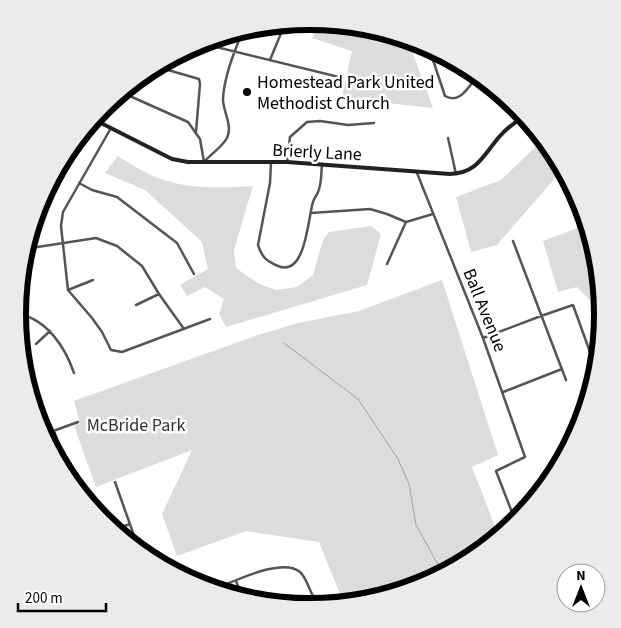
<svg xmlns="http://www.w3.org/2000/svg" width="621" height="628" font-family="'Source Sans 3',sans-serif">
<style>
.green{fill:#dcdcdc}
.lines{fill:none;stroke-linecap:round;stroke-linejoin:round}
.stream{stroke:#a3a3a3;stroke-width:1}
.street{stroke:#555;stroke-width:2.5}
.secondary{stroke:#222;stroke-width:4}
.poi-dot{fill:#000;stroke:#fff;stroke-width:2}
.labels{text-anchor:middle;stroke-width:5;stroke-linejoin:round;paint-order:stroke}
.poi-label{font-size:18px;fill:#000;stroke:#fff;text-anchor:start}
.street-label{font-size:18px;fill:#000;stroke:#fff}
.park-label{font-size:18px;fill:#333;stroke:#fff}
.rim{fill:none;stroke:#000;stroke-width:6}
</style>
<rect width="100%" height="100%" fill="#fff"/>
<!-- green -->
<path class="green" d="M319 23 408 40 433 108 342 98 352 51 312 38Z
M541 142 561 171 497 245 471 252 456 197 501 180Z
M118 156C129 163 140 170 151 175 184 190 218 188 253 186L234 250 236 268 259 284 276 290 297 287 313 275 323 240 329 232 371 226 381 234 367 285 226 327 219 314 224 299 205 287 187 296 180 285 208 269 202 242 145 190 105 173Z
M586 225 603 314 577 287 558 292 543 241Z
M442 280 498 455 472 467 498 534 422 585 310 607 307 606 340 594 319 542 246 531 177 556 162 514 192 450 96 487 74 426 80 423 74 401 255 336 298 323 359 311Z"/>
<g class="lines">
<!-- stream -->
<path class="stream" d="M284 343 358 399 398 459 409 484 416 525 442 572"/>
<!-- street -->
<path class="street" d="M200 43 343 78
M429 48 445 96C459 104 467 89 475 79
M270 60 284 26
M161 68 199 79 200 84 196 132
M123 93 188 122 200 139 204 162
M515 122 521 112
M111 128 63 212 61 226 68 290 92 318 102 332 111 350 122 352 210 319
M448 138 456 174
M205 161C212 153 222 147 227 138 233 125 223 112 223 99 224 78 233 55 241 35
M287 162 290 137 307 122 320 121 348 125 374 123
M271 163 270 183 258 245C262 257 266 261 278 266 306 278 308 217 313 202 314 198 317 195 318 192 322 183 321 173 322 164
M417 173 483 338 525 457 496 471 515 520
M79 183 92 190 117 197 177 243 194 274
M311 213 370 209 387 214 406 222 433 214
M513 241 566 380
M31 248 96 238 117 246 142 266 159 294 184 329
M387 264 406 222
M68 290 93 280
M136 305 159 294
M18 314C47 319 65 347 74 373
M483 338 541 316 573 305 590 352 595 359
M36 344 50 331
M503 392 562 369
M54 431 66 466
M45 434 78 422
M115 482 137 544
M116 529 130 524
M236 581 241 593
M217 588C235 581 283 557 300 572 306 577 309 589 313 596"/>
<!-- secondary -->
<path class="secondary" d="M95 120 172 159 188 162H287L450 174C477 173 483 156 499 137 506 129 515 122 524 117"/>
</g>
<!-- markers -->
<circle class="poi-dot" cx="247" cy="92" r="5"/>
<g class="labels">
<!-- poi labels -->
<g class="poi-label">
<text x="257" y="88">Homestead Park United<tspan x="257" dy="21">Methodist Church</tspan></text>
</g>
<!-- street labels -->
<g class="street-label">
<text transform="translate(317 152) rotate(3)" y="6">Brierly Lane</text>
<text transform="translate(485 310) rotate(68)" y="6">Ball Avenue</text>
</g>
<!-- park labels -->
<g class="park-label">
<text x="136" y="431">McBride Park</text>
</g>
</g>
<!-- crop -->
<path d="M0 0H621V628H0ZM26 314a284 284 0 1 1 568 0a284 284 0 1 1-568 0Z" fill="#ebebeb" fill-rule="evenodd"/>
<path class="rim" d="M26 314a284 284 0 1 1 568 0a284 284 0 1 1-568 0Z"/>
<!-- north arrow -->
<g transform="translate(581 588)"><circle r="24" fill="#ffffff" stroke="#999999"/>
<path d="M0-4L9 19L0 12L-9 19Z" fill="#000000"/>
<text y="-8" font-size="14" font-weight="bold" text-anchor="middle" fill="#000000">N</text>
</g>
<!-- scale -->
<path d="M18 603v8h88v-8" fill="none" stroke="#000000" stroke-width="2.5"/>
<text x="25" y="603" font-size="15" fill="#000000" stroke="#ffffff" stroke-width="4" paint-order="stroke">200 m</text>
</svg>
